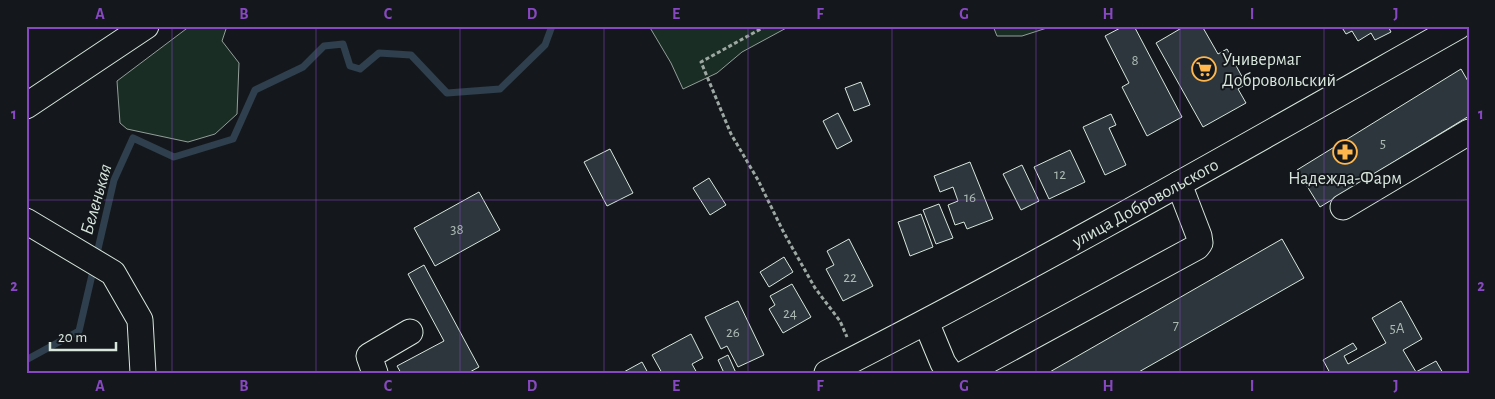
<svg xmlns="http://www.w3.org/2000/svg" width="1495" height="399" font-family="'Alegreya Sans',sans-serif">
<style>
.green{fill:#1a2d24;stroke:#939e99}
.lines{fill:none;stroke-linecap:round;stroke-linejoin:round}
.stream{stroke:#2f3f4d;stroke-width:7}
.building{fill:#2c363c;stroke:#d8e6dc}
.minor-casing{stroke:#d8e6dc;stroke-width:27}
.path{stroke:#9da8a2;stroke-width:3;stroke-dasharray:4 2.5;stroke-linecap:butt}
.minor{stroke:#14181c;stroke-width:25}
.grid{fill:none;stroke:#8948c3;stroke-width:1;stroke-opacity:0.55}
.labels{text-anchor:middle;stroke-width:4;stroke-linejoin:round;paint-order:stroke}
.number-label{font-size:15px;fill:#adbab4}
.poi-label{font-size:18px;fill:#d8e6dc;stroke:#14181c;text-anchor:start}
.street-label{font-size:18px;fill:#d8e6dc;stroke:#14181c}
.water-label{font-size:19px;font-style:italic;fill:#d8e6dc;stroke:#14181c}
.neatline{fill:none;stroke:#8948c3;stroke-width:2}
.grid-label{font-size:16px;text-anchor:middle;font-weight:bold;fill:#8948c3}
</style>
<rect width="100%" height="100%" fill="#14181c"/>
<!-- green -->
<path class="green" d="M190 26H227L222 41 239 63 237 114 215 134 188 142 127 129 120 123 117 81Z
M649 26H790L742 52 717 73 683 89 671 63Z
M993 26H1053L1022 36H997Z"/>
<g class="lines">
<!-- stream -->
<path class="stream" d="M26 360 79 331 114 180 133 138 174 157 233 139 255 90 303 67 324 46 343 44 350 66 360 69 379 53 411 55 447 93 500 89 545 45 552 26"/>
</g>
<!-- building -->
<path class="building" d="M1124 26H1134L1182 117 1147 136 1122 87 1129 83 1105 36Z
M1185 26H1202L1218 54 1227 49 1246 84 1238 89 1246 103 1203 127 1156 43Z
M1341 26H1388L1391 32 1375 40 1371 33 1358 41 1352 31 1346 34Z
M1461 69 1469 83V116L1320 207 1297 170Z
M861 82 870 105 854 111 845 88Z
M838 113 852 141 837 149 823 121Z
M1111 114 1116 125 1109 128 1126 165 1105 175 1083 127Z
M610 149 633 193 607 206 584 162Z
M1070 150 1085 182 1049 199 1034 167Z
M970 162 993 219 967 229 964 222 955 225 948 205 958 201 953 187 940 192 934 176Z
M1022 165 1039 201 1021 210 1003 174Z
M709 178 726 205 710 215 693 188Z
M479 192 500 230 435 266 414 228Z
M939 204 953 238 936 244 923 210Z
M921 214 933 247 910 256 898 222Z
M849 239 873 286 843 301 826 269 834 265 827 251Z
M1282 239 1304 278 1137 373H1048Z
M784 257 793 272 769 287 760 272Z
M424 265 479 367 468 373H401L397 366 444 341 408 274Z
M792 284 811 317 783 333 769 309 775 305 770 296Z
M738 301 764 355 738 367 727 346 721 349 705 317Z
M1401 301 1422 339 1403 350 1416 372 1436 361 1443 373H1330L1323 360 1353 343 1357 349 1344 356 1348 364 1386 343 1372 318Z
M691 334 703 358 692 364 697 373H662L652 355Z
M728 355 736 373H724L718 360Z
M642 362 648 373H622Z"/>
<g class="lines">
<!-- minor casing -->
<g class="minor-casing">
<g id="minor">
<path d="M26 106 146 26"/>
<path d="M1343 207 1469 132"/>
<path d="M26 221 113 273 140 320 143 373"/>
<path d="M926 322 943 363 950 373"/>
<path d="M375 373 369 356 410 332"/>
<path id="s1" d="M827 373C1041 264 1250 144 1459 26"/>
<path d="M965 373 1197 247 1200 243 1199 236 1179 184"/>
</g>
</g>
<!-- path -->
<path class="path" d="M766 26 701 62 731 134 758 180 784 233 815 288 840 321 847 337"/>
<!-- minor -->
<use href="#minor" class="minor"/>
</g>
<!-- grid -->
<path class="grid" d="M172 26V373M316 26V373M460 26V373M604 26V373M748 26V373M892 26V373M1036 26V373M1180 26V373M1324 26V373M26 200H1469"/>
<!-- icons -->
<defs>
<g id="supermarket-ring" transform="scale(1.25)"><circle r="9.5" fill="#14181c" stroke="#ffb74d" stroke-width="1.5"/><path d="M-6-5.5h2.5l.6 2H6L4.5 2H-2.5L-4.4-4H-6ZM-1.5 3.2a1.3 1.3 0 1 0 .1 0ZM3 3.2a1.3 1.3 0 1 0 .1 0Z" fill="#ffb74d"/></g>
<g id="pharmacy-ring" transform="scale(1.25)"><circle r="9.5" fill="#14181c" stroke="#ffb74d" stroke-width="1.5"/><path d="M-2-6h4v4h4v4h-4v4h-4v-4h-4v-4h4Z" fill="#ffb74d"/></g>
</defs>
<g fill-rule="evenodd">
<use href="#supermarket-ring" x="1204" y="69"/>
<use href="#pharmacy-ring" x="1345" y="152"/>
</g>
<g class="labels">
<!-- number labels -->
<g class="number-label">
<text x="1135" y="65">8</text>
<text x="1383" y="148">5</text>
<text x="1060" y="179">12</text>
<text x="970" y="202">16</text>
<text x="457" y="234">38</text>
<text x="850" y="282">22</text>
<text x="790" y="318">24</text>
<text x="1176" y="330">7</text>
<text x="1397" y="333">5А</text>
<text x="733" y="337">26</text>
</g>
<!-- poi labels -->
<g class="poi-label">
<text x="1222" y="65">Универмаг<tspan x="1222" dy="21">Добровольский</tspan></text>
<text x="1345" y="184" text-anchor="middle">Надежда-Фарм</text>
</g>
<!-- street labels -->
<g class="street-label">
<text dy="6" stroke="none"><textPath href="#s1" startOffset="361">улица Добровольского</textPath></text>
</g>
<!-- water labels -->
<g class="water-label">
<text transform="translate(95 199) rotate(-74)" y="7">Беленькая</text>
</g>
</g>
<!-- border -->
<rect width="1495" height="399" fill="none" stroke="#14181c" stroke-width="55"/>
<!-- scale -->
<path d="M50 342v8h66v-8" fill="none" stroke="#d8e6dc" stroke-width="2.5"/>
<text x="58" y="342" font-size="15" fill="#d8e6dc" stroke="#14181c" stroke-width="4" paint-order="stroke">20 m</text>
<rect x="28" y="28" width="1440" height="344" class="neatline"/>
<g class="grid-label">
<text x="100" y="19">A</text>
<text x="244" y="19">B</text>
<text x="388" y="19">C</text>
<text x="532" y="19">D</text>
<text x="676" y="19">E</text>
<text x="820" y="19">F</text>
<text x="964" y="19">G</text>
<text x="1108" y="19">H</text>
<text x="1252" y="19">I</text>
<text x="1396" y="19">J</text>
<text x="14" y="119">1</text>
<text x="1481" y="119">1</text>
<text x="14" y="291">2</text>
<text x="1481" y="291">2</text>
<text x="100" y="391">A</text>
<text x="244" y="391">B</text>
<text x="388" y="391">C</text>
<text x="532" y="391">D</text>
<text x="676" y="391">E</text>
<text x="820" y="391">F</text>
<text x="964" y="391">G</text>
<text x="1108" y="391">H</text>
<text x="1252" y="391">I</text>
<text x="1396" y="391">J</text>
</g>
</svg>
